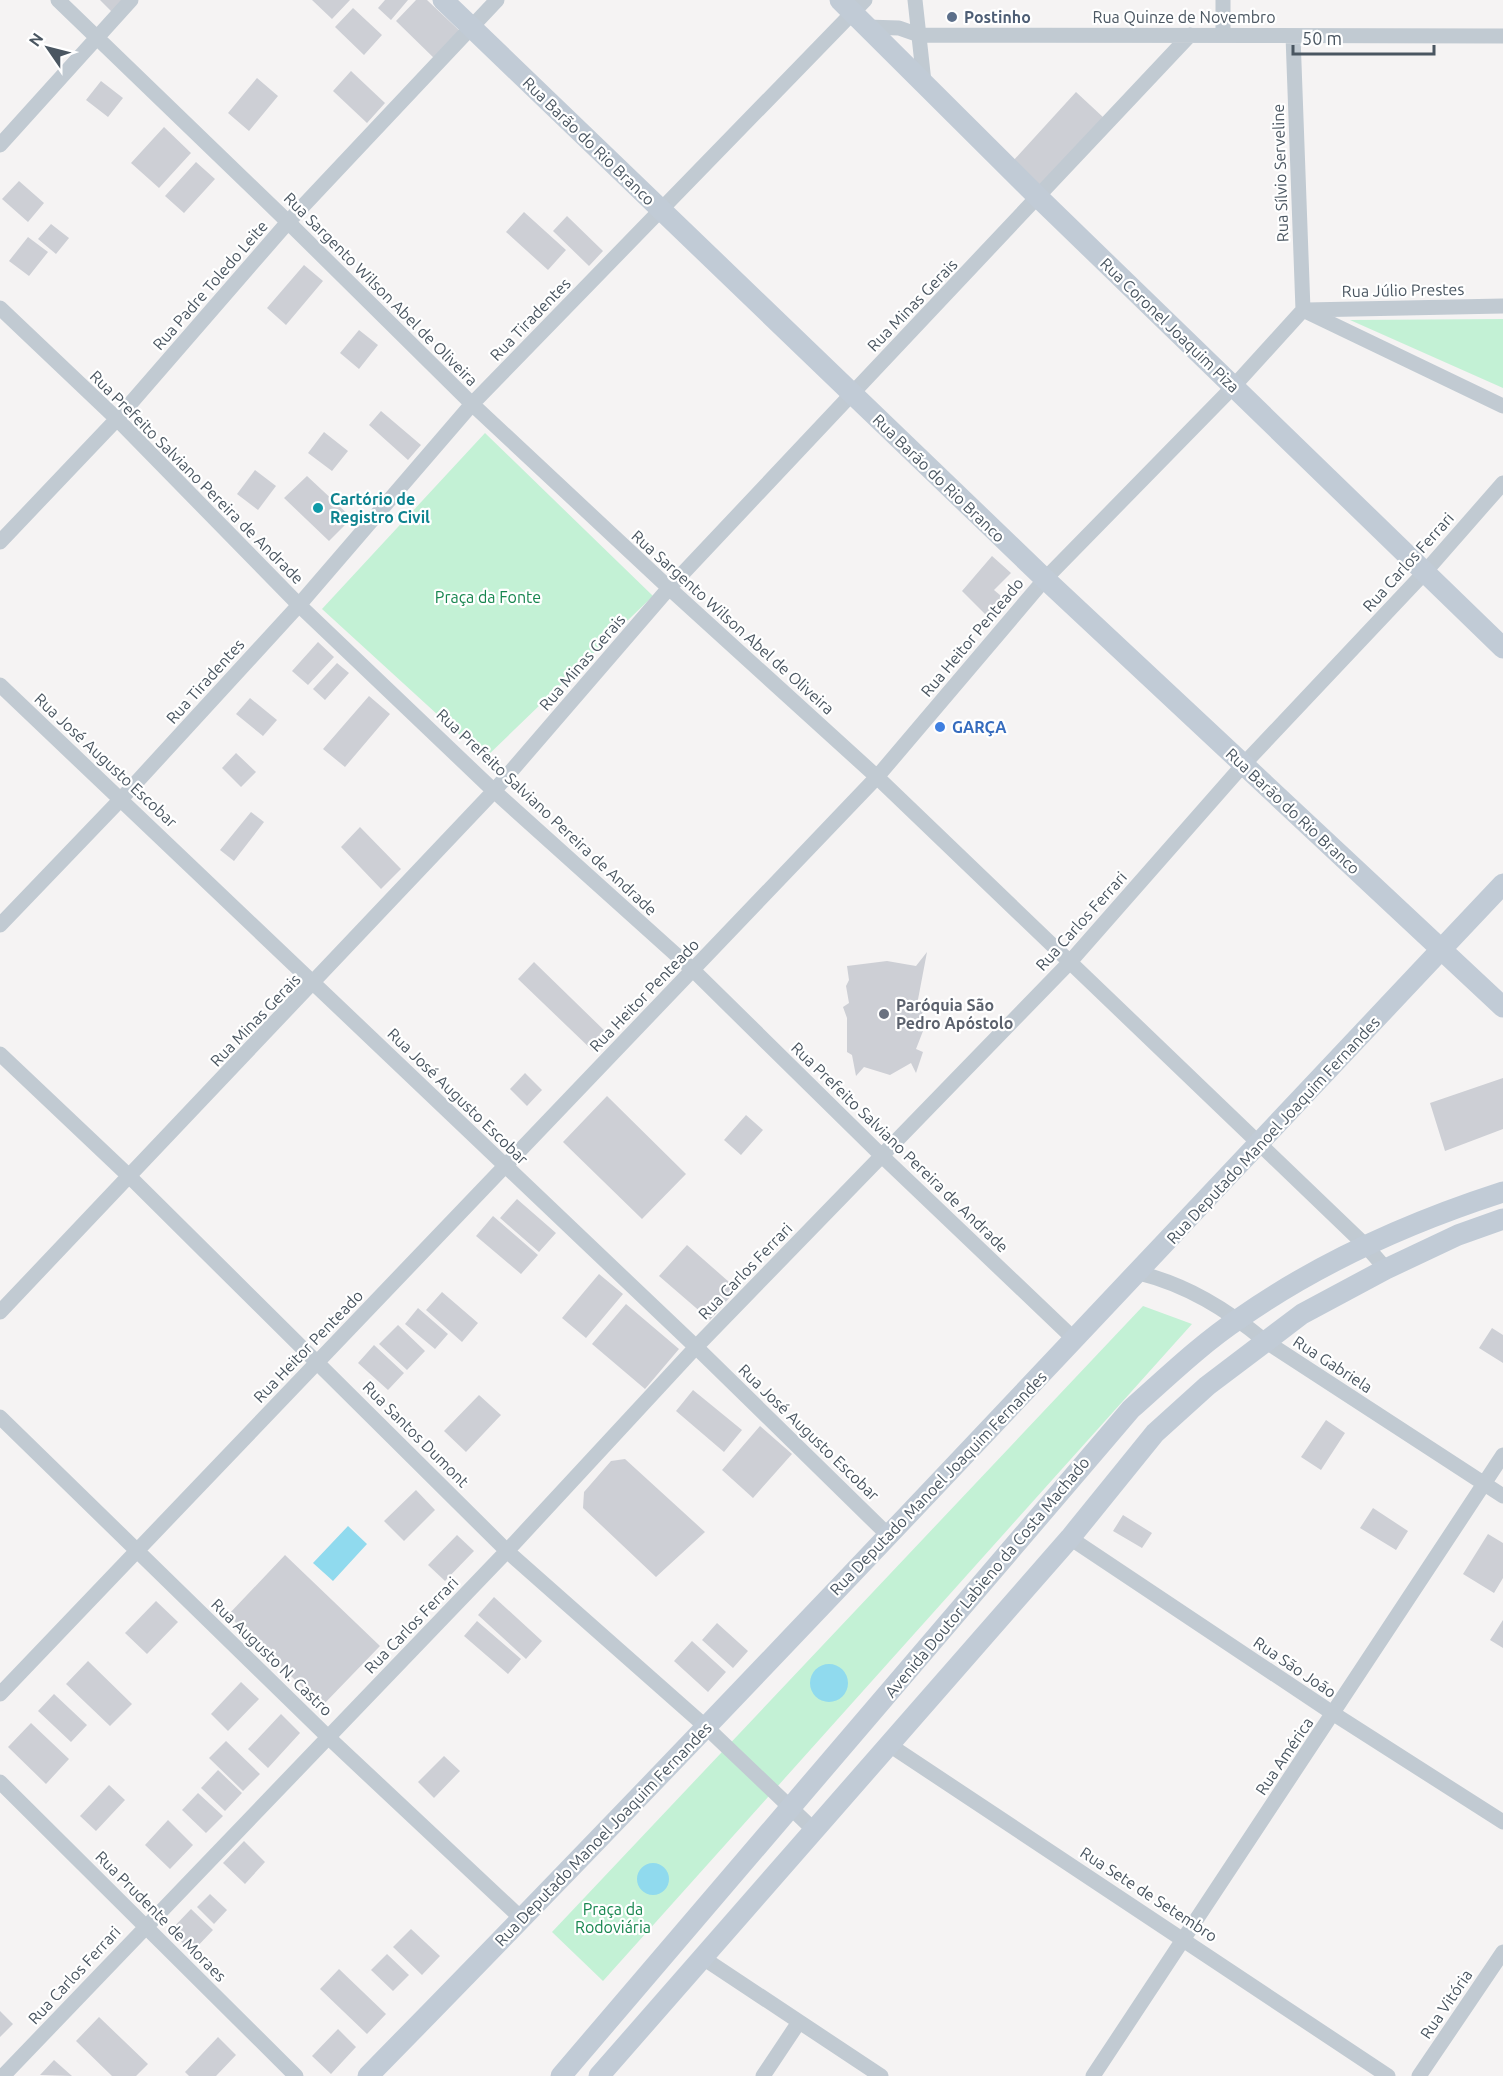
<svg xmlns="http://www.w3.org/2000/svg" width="1503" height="2076" font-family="Ubuntu,sans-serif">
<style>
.green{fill:#c3f1d5}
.water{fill:#90daee}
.building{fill:#cdcfd5}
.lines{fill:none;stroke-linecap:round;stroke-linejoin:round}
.minor{stroke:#c1cad2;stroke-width:15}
.secondary{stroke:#c1cbd6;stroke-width:21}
.service-dot{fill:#5c6f8a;stroke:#fff;stroke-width:2}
.culture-dot{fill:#0f9aa8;stroke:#fff;stroke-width:2}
.shop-dot{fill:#3f7fe0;stroke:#fff;stroke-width:2}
.worship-dot{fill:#6b7280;stroke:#fff;stroke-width:2}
.labels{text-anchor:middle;stroke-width:4.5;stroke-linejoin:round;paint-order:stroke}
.service-label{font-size:16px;font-weight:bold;fill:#4e5e75;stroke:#fff;text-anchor:start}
.street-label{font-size:16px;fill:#4a5661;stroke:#fff}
.culture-label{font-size:16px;font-weight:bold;fill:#0d838f;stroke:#fff;text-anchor:start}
.park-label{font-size:16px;fill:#17864f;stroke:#fff}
.shop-label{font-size:16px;font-weight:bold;fill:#366cbe;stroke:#fff;text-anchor:start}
.worship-label{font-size:16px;font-weight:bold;fill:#5b616d;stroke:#fff;text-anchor:start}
</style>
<rect width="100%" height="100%" fill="#f5f3f3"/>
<!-- green -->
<path class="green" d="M1503 319V388L1350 320Z
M485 433 653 596 485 758 322 609Z
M1143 1306 1192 1324 603 1981 552 1932Z"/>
<!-- water -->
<path class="water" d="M348 1526 367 1544 333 1581 313 1563Z
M810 1683a19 19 0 1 1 38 0a19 19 0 1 1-38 0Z
M637 1879a16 16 0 1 1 32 0a16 16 0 1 1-32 0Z"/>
<!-- building -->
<path class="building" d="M100 0H124L112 12Z
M312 0H350L332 19Z
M385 0H408L391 20 378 8Z
M416 0H427L463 34 437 61 396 21Z
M353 8 382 35 364 55 335 27Z
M351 71 385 103 367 123 333 91Z
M257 78 278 96 249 131 228 113Z
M101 81 123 98 108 117 86 100Z
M1076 92 1104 118 1037 190 1012 162Z
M164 127 191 153 159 188 131 163Z
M196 162 215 179 184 213 165 196Z
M19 181 44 203 28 222 2 199Z
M524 212 566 250 548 270 506 232Z
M567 216 603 251 589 266 553 231Z
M51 224 69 238 56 254 38 239Z
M28 237 48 252 29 276 9 261Z
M304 265 323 281 286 325 267 308Z
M359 330 378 345 359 369 340 353Z
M381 411 421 445 408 460 369 425Z
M324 432 348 451 332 471 308 453Z
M255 470 276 486 258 510 237 494Z
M307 476 352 518 329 541 284 498Z
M992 556 1011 573 994 590 1007 601 989 618 962 591Z
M318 642 334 657 308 685 292 671Z
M337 663 349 673 325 700 313 689Z
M369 696 390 714 345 767 323 749Z
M250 698 277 720 263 736 236 714Z
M236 753 256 772 241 787 222 768Z
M251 812 264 822 234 861 220 850Z
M360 827 401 869 381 889 341 847Z
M927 952 916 1010 925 1007 915 1030 923 1031 916 1049 923 1052 916 1073 911 1063 890 1075 864 1067 856 1076 852 1055 847 1052V1018L843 1007 849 1003 846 986 849 980 847 966 887 961 916 966Z
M534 962 609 1035 593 1051 518 979Z
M525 1073 542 1090 527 1106 510 1089Z
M1503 1078V1129L1445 1151 1430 1103Z
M607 1096 686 1174 642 1219 563 1142Z
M746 1115 763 1130 741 1155 724 1140Z
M517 1199 556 1233 539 1252 500 1218Z
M493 1216 538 1255 521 1274 476 1236Z
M687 1245 737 1289 710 1320 659 1276Z
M599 1274 623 1294 586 1338 562 1318Z
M442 1292 478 1323 462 1342 426 1310Z
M626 1304 679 1349 645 1389 592 1344Z
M418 1308 448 1334 435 1349 405 1324Z
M398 1325 425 1351 407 1370 379 1344Z
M1492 1328 1503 1335V1363L1479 1348Z
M374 1345 404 1373 388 1390 358 1363Z
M693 1390 742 1430 724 1452 676 1411Z
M479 1395 501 1415 466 1452 444 1431Z
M1326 1420 1345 1433 1321 1470 1301 1457Z
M760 1426 792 1454 753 1498 722 1470Z
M625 1459 705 1532 656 1577 583 1508 584 1492 611 1461Z
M416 1490 435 1510 404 1541 384 1521Z
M1373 1508 1408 1531 1396 1550 1360 1528Z
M1123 1515 1152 1533 1142 1548 1113 1531Z
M1488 1534 1503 1543V1578L1494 1593 1463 1574Z
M457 1535 474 1551 445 1581 428 1565Z
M285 1555 380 1646 322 1706 228 1615Z
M494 1597 542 1641 526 1659 478 1615Z
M156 1601 178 1622 147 1654 125 1633Z
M1503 1620V1648L1490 1640Z
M477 1621 521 1659 508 1674 464 1636Z
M717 1623 748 1651 733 1668 702 1640Z
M692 1641 726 1672 708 1692 674 1661Z
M88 1661 132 1704 110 1726 66 1684Z
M241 1682 259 1699 228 1731 211 1714Z
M54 1694 87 1725 71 1742 38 1711Z
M281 1714 300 1733 268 1768 248 1749Z
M31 1723 69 1759 46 1784 8 1747Z
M226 1741 260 1774 243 1791 209 1758Z
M444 1756 460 1771 434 1798 418 1782Z
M218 1770 242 1793 225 1811 201 1788Z
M109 1785 125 1800 96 1831 80 1816Z
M198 1793 223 1816 206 1833 182 1810Z
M168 1820 193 1845 170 1869 145 1845Z
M244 1841 265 1862 245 1884 223 1863Z
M210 1894 227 1910 214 1924 197 1907Z
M191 1909 213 1930 192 1952 170 1931Z
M411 1929 440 1956 422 1975 393 1947Z
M387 1954 409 1975 393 1991 371 1970Z
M339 1969 386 2014 367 2034 320 1989Z
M0 2011 13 2024 0 2037Z
M99 2017 148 2064 136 2076H112L76 2041Z
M338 2029 356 2047 331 2074 312 2056Z
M218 2037 236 2055 216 2076H189L185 2072Z
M54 2060 72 2076 40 2075Z"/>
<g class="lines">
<!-- minor -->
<path class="minor" d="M58 0 288 222 472 404 669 588 877 777 1366 1246 1386 1269
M915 0 924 82
M1223 0V34
M866 27 899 28 919 35 1503 36
M1293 36 1303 310
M0 145 131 0
M0 308 117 419 299 605 494 791 693 970 882 1156 1074 1339
M1303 310 1503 406
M1306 310 1503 306
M0 542 117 419 288 222 497 0
M0 685 696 1347 888 1535
M0 925 122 798 299 605 472 404 865 0
M0 1054 130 1177 507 1551 706 1727 814 1830
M1139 1273C1187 1285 1226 1309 1265 1341L1503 1496
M0 1312 494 791 669 588 1190 35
M0 1417 328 1737 522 1919
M1070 1538 1334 1714 1503 1822
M0 1694 877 777 1045 579 1233 387 1303 310
M888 1744 1388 2076
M0 1782 296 2076
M703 1958 881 2076
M3 2076 507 1551 696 1347 1069 963 1243 765 1425 572 1503 483
M763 2076 799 2022
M1093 2076 1503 1455
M1419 2076 1503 1952"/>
<!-- secondary -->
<path class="secondary" d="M443 0 1045 579 1503 1007
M840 0 1039 198 1503 648
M368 2076C752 1685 1126 1283 1503 884
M561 2076 1131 1409C1166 1378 1201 1344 1240 1318 1320 1262 1410 1222 1503 1192
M599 2076 1070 1538 1155 1433 1207 1386 1302 1314 1386 1269 1458 1235 1503 1219"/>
</g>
<!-- markers -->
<circle class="service-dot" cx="952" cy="17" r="6"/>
<circle class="culture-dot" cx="318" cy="508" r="6"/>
<circle class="shop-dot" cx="940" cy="727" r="6"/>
<circle class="worship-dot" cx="884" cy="1014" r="6"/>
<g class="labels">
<!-- service labels -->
<g class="service-label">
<text x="964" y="23">Postinho</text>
</g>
<!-- street labels -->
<g class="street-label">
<text x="1184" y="23">Rua Quinze de Novembro</text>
<text transform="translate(589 141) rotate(44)" y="6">Rua Barão do Rio Branco</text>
<text transform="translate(1280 173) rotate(-92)" y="6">Rua Sílvio Serveline</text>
<text transform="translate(210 285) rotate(-49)" y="6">Rua Padre Toledo Leite</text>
<text transform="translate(381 289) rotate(45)" y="6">Rua Sargento Wilson Abel de Oliveira</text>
<text transform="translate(1403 290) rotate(-1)" y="6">Rua Júlio Prestes</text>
<text transform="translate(912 305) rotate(-46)" y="6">Rua Minas Gerais</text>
<text transform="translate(530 319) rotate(-46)" y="6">Rua Tiradentes</text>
<text transform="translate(1170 325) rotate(44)" y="6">Rua Coronel Joaquim Piza</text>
<text transform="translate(197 477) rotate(45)" y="6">Rua Prefeito Salviano Pereira de Andrade</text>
<text transform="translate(939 478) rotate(44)" y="6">Rua Barão do Rio Branco</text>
<text transform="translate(1408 562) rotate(-48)" y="6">Rua Carlos Ferrari</text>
<text transform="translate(733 622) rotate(42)" y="6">Rua Sargento Wilson Abel de Oliveira</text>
<text transform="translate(972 637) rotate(-50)" y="6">Rua Heitor Penteado</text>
<text transform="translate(582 662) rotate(-49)" y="6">Rua Minas Gerais</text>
<text transform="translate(205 681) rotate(-48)" y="6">Rua Tiradentes</text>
<text transform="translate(106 760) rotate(43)" y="6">Rua José Augusto Escobar</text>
<text transform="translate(1293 811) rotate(43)" y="6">Rua Barão do Rio Branco</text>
<text transform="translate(547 812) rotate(43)" y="6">Rua Prefeito Salviano Pereira de Andrade</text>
<text transform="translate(1081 921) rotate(-48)" y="6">Rua Carlos Ferrari</text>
<text transform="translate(644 995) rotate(-46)" y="6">Rua Heitor Penteado</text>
<text transform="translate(255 1020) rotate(-46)" y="6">Rua Minas Gerais</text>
<text transform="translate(458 1096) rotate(44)" y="6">Rua José Augusto Escobar</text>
<text transform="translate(1273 1130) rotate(-47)" y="6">Rua Deputado Manoel Joaquim Fernandes</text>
<text transform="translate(900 1147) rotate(44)" y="6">Rua Prefeito Salviano Pereira de Andrade</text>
<text transform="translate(745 1271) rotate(-46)" y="6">Rua Carlos Ferrari</text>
<text transform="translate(308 1346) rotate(-46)" y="6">Rua Heitor Penteado</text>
<text transform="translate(1333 1364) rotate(33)" y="6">Rua Gabriela</text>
<text transform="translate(809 1432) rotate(44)" y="6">Rua José Augusto Escobar</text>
<text transform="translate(416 1434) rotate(45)" y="6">Rua Santos Dumont</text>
<text transform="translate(938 1483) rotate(-46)" y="6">Rua Deputado Manoel Joaquim Fernandes</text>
<text transform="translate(987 1577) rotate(-50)" y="6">Avenida Doutor Labieno da Costa Machado</text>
<text transform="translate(411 1625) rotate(-46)" y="6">Rua Carlos Ferrari</text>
<text transform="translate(272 1657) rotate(44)" y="6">Rua Augusto N. Castro</text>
<text transform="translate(1295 1667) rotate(34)" y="6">Rua São João</text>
<text transform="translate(1284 1756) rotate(-56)" y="6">Rua América</text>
<text transform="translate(603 1834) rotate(-46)" y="6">Rua Deputado Manoel Joaquim Fernandes</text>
<text transform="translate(1149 1894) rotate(33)" y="6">Rua Sete de Setembro</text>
<text transform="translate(161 1916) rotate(45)" y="6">Rua Prudente de Moraes</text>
<text transform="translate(74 1975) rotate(-47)" y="6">Rua Carlos Ferrari</text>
<text transform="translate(1446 2004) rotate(-56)" y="6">Rua Vitória</text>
</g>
<!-- culture labels -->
<g class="culture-label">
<text x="330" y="505">Cartório de<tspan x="330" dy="18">Registro Civil</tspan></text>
</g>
<!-- park labels -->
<g class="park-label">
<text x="488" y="603">Praça da Fonte</text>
<text x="613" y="1915">Praça da<tspan x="613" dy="18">Rodoviária</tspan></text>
</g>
<!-- shop labels -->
<g class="shop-label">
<text x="952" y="733">GARÇA</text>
</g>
<!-- worship labels -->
<g class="worship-label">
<text x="896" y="1011">Paróquia São<tspan x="896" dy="18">Pedro Apóstolo</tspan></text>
</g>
</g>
<!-- north arrow -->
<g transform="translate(48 48) rotate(305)" stroke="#ffffff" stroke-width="4.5" paint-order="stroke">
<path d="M0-4.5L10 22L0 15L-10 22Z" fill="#4a5661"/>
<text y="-9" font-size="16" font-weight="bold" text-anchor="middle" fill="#4a5661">N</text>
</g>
<!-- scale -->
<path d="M1293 45v9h141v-9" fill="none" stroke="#4a5661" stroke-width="3"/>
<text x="1302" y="45" font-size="18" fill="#4a5661" stroke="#ffffff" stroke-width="4.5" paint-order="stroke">50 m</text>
</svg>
